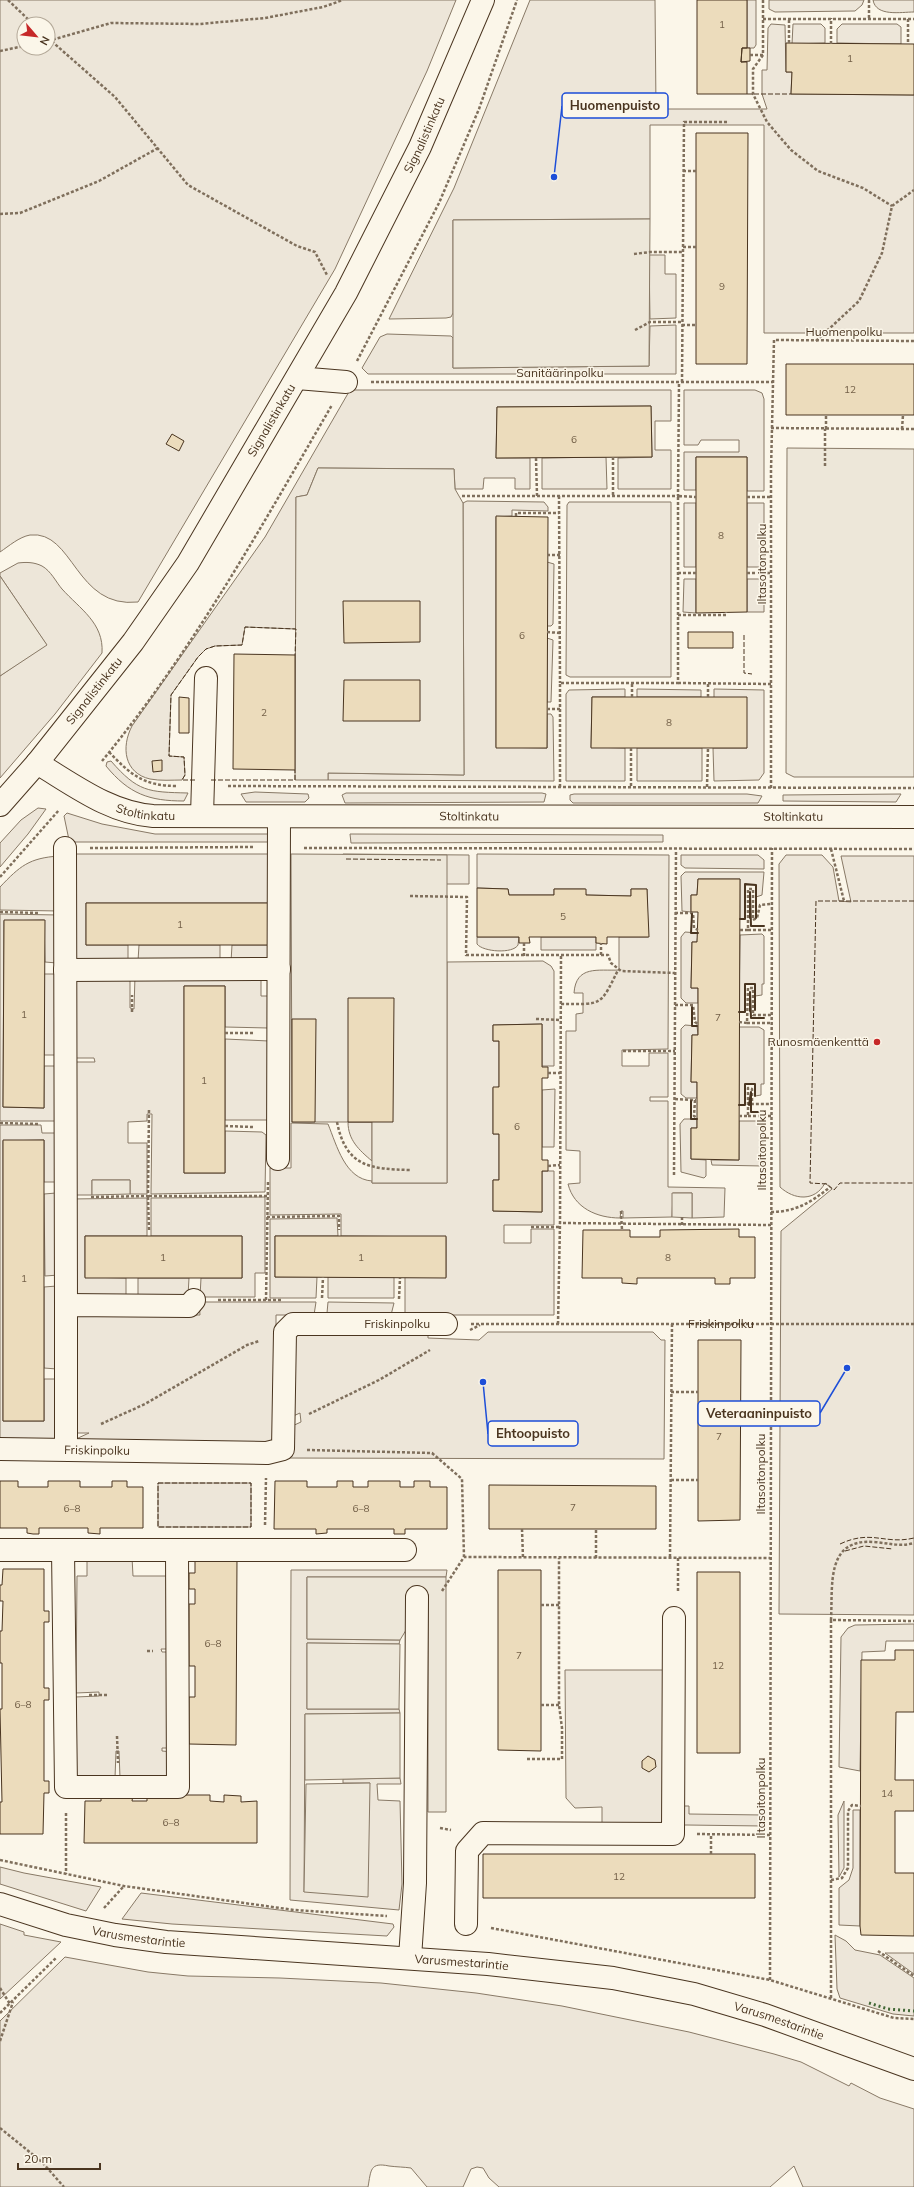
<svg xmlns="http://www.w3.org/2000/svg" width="914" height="2187" font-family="Mulish,sans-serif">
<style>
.green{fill:#ede6d9;stroke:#887966;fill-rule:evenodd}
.parking{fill:#ede7d9;stroke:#887966}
.building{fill:#ecdcbc;stroke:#4a3520}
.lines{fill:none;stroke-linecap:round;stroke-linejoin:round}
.minor-casing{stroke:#4a3520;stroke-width:24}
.path{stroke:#7f6f5c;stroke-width:2.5;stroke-dasharray:3 2;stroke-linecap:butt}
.minor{stroke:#fbf6e9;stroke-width:22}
.hedge{stroke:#436837;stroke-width:3;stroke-dasharray:2 3;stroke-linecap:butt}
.fence{stroke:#4a3520;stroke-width:1;stroke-dasharray:5 2;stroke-linecap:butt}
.wall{stroke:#4a3520;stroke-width:2}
.poi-dot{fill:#c62828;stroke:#fbf6e9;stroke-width:1.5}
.labels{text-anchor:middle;stroke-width:3;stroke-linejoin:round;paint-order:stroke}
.number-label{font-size:10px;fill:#725f47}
.street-label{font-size:12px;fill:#4a3520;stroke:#fbf6e9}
.poi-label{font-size:12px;fill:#4a3520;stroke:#fbf6e9;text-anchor:end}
.leader{fill:none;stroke:#1d4ed8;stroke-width:1.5}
.callout-dot{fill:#1d4ed8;stroke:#fbf6e9;stroke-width:1.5}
.callout{fill:#fbf6e9;stroke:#1d4ed8;stroke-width:1.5}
.callout-label{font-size:13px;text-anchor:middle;font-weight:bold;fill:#4a3520}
</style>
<rect width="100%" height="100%" fill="#fbf6e9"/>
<!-- green -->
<path class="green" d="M0 0H456L427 71 335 269 138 602C75 609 74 530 30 535 19 537 9 546 0 552ZM24 24H48V48H24Z
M530 0H655L656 109H767L762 94V70H767L768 28 771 24 785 25 786 72H792L791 94 914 95V333H764V125H650V219L453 220V313L451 317 446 318 389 319 454 188Z
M747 0H756V45L754 48H747Z
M769 0H864L862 5 855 11 775 12 769 9Z
M873 0H914V12C901 12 876 17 873 0Z
M793 24H821L825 28V43L792 44Z
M842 24H897L901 27V44L837 43V29Z
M649 255H665V274H676V318L650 319Z
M676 325V374H368L362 368 380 337 387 334 451 336 453 338V368L649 366 650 326Z
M350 390H671V421H655V450H671V489H618V458L652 457 651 406 497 407 496 458H530V489H515V478H484L483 489H455L454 469 318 468 307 495 296 497V629L245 627 242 645 215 646 206 649 198 657 171 695 169 756 184 757 185 775 182 780C172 780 160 781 150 779 124 773 121 747 132 726L265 537Z
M684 390H755L762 393 764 399V491H747V457H696V490H684V452H739V440H701L698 445H684Z
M606 457 607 489H542V458Z
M467 501 544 502 548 507V511L512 510V516L496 517V747L547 748V714H551L553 717 554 781 328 780V773L464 775 463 503Z
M569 502H671V677H570L566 675 567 505Z
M684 503H696V567H684Z
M747 503H764V567H747Z
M547 562 554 564 553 624 551 626H547Z
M18 563C26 562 34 562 42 566 51 571 56 582 62 589 80 609 104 623 102 653L55 714 0 778V676L46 644 0 576V573Z
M684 579H696V613L683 612Z
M747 579H764V612H747Z
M547 638 553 640 551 702H547Z
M625 689V697H592L591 747 625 748V781H566V694L569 690Z
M637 689 701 690V697H637Z
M714 689 764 690V773L759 780 714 781 713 748H747L714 697Z
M637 748H702V781H637Z
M111 761C138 792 148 792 188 793L184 801C149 801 129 794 106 766L107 762Z
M255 792 308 794 309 798 305 802H246L241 794Z
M346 793H542L546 794 544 802 345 803 342 795Z
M574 794H747L762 796 758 803H573L570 800V795Z
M901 794 896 802 783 801V795Z
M38 808 46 809 28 834 0 867V843L21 820Z
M67 813 102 824 155 834H268L272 842H73L69 840 64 816Z
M350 834 663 835V842L351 843Z
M74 854H268L273 903H86V945H128V959H74Z
M343 854 469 855V884H439L341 858Z
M477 854 669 855 668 1049 622 1050V1066H649V1053H668V1097H650V1101H668V1187L725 1188 724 1217 692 1218V1193H673L672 1217 623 1218V1211H621L620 1218C597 1218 574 1208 568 1184L580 1183V1151L566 1150V1031H576V1014L583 1013V993H574C576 965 598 971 619 970V937H648L647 889H631V896L586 895 585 889H554V895H509L508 889 477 888Z
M681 855H758L764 860V869L685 868 681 865Z
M786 855H822L833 867 839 901 851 902 841 856H914V1615L779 1614 781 1231 832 1189 825 1183C815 1202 794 1200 780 1187L779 864Z
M59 856V911L0 910V887C20 866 29 858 59 856Z
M685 872H764L762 895 756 897V885H745V919H740V879H698L697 895H691V912L682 911 681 876Z
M0 914 59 915 57 963 45 962 44 920 4 921 3 1107 44 1108V1066H56L60 1121H0Z
M685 932 698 933 697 942H692L691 988H698V1003H686L681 998V937Z
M762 934 764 936V984H762V995L755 996V984H745V1012H739L740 935Z
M477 937H519L518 945C513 954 483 952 477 944Z
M541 937H596V950H541Z
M139 945H220V959L138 961Z
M232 945H273L272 959 231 962Z
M543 961 551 966 554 971V1066H542V1024L493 1025V1041H499V1087L493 1088V1134H499V1180H493V1211L542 1212V1171H554V1225H504V1243H531V1229H554V1315H407L405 1313V1277H446V1237L341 1236V1214L270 1215V1168H291V1123L328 1124C337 1146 345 1179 372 1181V1183H447V962Z
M44 974H56L57 1055H44Z
M261 975V996H273L268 1028 225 1027V986H184V1173H225V1131L262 1132 266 1135 265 1192 151 1194 152 1114H147V1121L128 1122V1143H147V1194H130V1180H92V1195H72L71 1062H95L94 1058H71L73 980 130 977V1008L134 1009 135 976Z
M685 1025 697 1026 698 1035H692L691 1082H697V1098H686L681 1094V1029Z
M739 1027H759L764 1030V1084H761V1095L755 1096V1084H745V1105H739Z
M225 1039 269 1041 271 1118 267 1120H225Z
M555 1089 554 1147H542V1090Z
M684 1119H697V1128H691V1159L706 1160V1176L704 1178 681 1172 680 1124Z
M739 1121H761L763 1123V1166L712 1165 711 1160H739Z
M348 1122H372V1161C359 1150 348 1140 348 1122Z
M0 1125H41L42 1133H59L57 1182H44V1140L3 1141V1421H44V1379H58L60 1435 55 1440 0 1441Z
M56 1193 59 1275 45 1276 44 1194Z
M265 1197V1273H255V1297H200L201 1278H242V1236H151V1198Z
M147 1198V1236H85V1277L126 1278V1295L77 1300 71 1199Z
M337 1218 338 1236H275V1277H317L316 1298H270V1219Z
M328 1277H394V1298H328Z
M138 1278H189L188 1296 138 1297Z
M57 1286V1369L44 1368V1287Z
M199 1302H316L314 1315H276V1425L273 1441 267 1442 80 1441 76 1439 89 1433H73V1314L200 1315Z
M328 1302 394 1303 391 1315H330L327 1313Z
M428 1332V1338L479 1340 488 1332H653L661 1340H665L664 1459 283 1458 290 1427 301 1422 300 1413 291 1417 294 1334Z
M158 1483H251V1527H158Z
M87 1557H132L133 1576H169L173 1649H161L162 1652H173L171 1748H162V1751L173 1752V1777L120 1778 119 1751H116L115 1778 78 1777 75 1773V1697L99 1696V1692L76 1693 77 1576H87Z
M291 1570H447L446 1577H307V1639L400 1640 399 1644 307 1643V1709H399L400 1713 305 1714 304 1892 370 1783H343V1779L400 1778 401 1784H377L378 1800 400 1801 402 1884 399 1910 290 1900Z
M914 1624V1641H886L885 1651 862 1652 860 1771 839 1767 841 1637 848 1628 855 1625Z
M565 1670H664L665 1823 602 1825V1807L575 1808 566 1798Z
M844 1801V1868L839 1877 838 1815Z
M681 1806H689V1814L763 1815V1826L687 1825H684Z
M853 1810H860V1926L839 1925V1888L849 1880 853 1868Z
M0 1867 24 1873 101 1887 86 1911 0 1884Z
M141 1893 393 1924 394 1927 387 1936 172 1924 122 1919Z
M0 1924 24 1932V1935L61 1942 0 1999Z
M835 1935 846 1941 855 1950 880 1955 914 1978V2016L893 2014 840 1998 837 1989Z
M885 1953H914V1974Z
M65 1957 148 1972 188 1976 280 1978 381 1983 476 1993 562 2006 689 2032 774 2054 801 2062 849 2086 851 2083 880 2098 914 2109V2187H803L794 2166 770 2187H499L489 2178 483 2168 477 2167 471 2169 463 2187H427L411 2168C404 2167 397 2167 389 2166 370 2162 371 2170 368 2187H0V2021Z"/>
<!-- parking -->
<path class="parking" d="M650 219 649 366 453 368V220Z
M787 448 914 449V777H794L786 773Z
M318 468 454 469 455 489 463 503 464 775 328 773V780H295L296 497 307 495Z
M0 576 47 645 0 676Z
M291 854 447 855V1183H372V1122H292Z
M92 1180H130V1194L92 1195Z
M672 1193H692V1218L672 1217Z
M307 1577H446V1812H428V1594L400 1640 307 1639Z
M307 1643 400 1644 399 1709H307Z
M400 1713V1778L305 1780V1714Z
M370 1783 368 1897 304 1892 306 1784Z"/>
<!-- building -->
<path class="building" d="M697 0H747V48H742L741 62H747V94H697Z
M786 43 914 44V95L791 94 792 72H786Z
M742 48H750V61L741 62Z
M696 133H748L747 364H696Z
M786 364H914V415H786Z
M651 406 652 457 496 458 497 407Z
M172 434 184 441 179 451 166 444Z
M696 457H747V612L696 613Z
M496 516 548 517 547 748H496Z
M343 601H420V642L344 643Z
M688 632H733V648H688Z
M234 654 295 655V770L233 769Z
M344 680H420V721H343Z
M179 697 189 698V733H179Z
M592 697H747V748H591Z
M162 760V771L153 772 152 761Z
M698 879H740L739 1160 691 1159V1128H697V1082H691L692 1035H698V988H691L692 942H697L698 912H691V895H697Z
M477 888 508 889 509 895H554V889H586V895L631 896V889H647L649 937H607V944L596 943V937H529L530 943H519V937H477Z
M86 903H273V945H86Z
M4 920H45L44 1108 3 1107Z
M184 986H225V1173H184Z
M348 998H394L393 1122H348Z
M292 1019H316L315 1122H292Z
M542 1024V1067H548V1078H542V1160H548V1171H542V1212L493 1211V1180H499V1134H493V1087H499V1041H493V1025Z
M3 1140H44V1421H3Z
M739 1229V1237H755V1278H730V1284H715V1278H637V1284L622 1283V1278H582L583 1230H630V1237H660V1230Z
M85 1236H242V1278H85Z
M275 1236H446V1278L275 1277Z
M698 1340H741L740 1520 698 1521Z
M0 1481H18V1487H48V1481H80V1487H112V1481H127V1487H143V1528H100V1534L88 1533V1528H39V1534H33L27 1533V1528H0Z
M275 1481H307V1487H337V1481H353V1487H368V1481H400V1487H414V1481H430V1487H447V1529H405V1534H394V1529H327V1533L316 1534V1529H274Z
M489 1485 656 1486V1529H489Z
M195 1557H237L236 1745 189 1744V1697H195V1666H189V1604H195V1589H189V1573H195Z
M3 1569H44V1611H49V1622H44V1688H49V1700H44V1781H49V1793H44L43 1834H0V1802H2L0 1709H2V1663H0V1631H2L3 1601H0V1585H2Z
M498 1570H541V1751L498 1750Z
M697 1572H740V1753H697Z
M895 1650H914V1712H896L895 1780H914V1811H895V1873H914V1936L861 1935 860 1926 861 1660H895Z
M648 1756 655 1760 656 1767 649 1772 642 1768V1761Z
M101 1795H133L132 1801H147V1795H210V1801L224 1802V1795L241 1796V1802L257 1801V1843H84L85 1801H101Z
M483 1854H755V1898H483Z"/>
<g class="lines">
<!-- minor casing -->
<g class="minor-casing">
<g id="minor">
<path d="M297 378 346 382"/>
<path id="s2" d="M37 763C74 785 110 813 153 816L914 817"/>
<path id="s3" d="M0 805 37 763 133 642 188 563 346 293 420 147 483 0"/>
<path d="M202 816 206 678"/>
<path d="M65 848 66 1305"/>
<path d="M65 970 279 969"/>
<path d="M278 1159 279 817"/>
<path id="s4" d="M0 1449 267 1453 283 1449 285 1332 293 1324H446"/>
<path d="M66 1449V1305L189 1306 194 1300"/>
<path d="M0 1550H405"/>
<path d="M63 1550 66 1787H178L177 1551"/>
<path id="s5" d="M0 1904 66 1925 115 1935 166 1942 488 1964 613 1978 694 1994 765 2015 914 2069"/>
<path d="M466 1924 467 1851 483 1833 673 1834 674 1618"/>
<path d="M410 1958 415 1883 417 1597"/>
</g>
</g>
<!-- path -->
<g class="path">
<path d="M8 0 33 24"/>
<path d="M763 0V55L753 69V94L767 122 791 150 818 171 863 188 892 206"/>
<path d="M869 0V18"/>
<path d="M763 19H914"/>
<path d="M908 19V44"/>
<path d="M48 38 115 97 188 185 297 246 315 252 327 275"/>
<path d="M48 41 111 23 200 24 265 18 323 7 343 0"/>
<path d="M789 43V19"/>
<path d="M831 44V18"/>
<path d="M0 51 24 46"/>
<path d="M750 55H763"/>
<path d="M683 171H696"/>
<path d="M0 214 20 213 99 181 158 148"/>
<path d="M683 247H696"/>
<path d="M634 254 650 252H683"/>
<path d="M682 325H696"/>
<path d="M635 330 650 322H682"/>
<path d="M816 341 859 301 882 253 892 206 914 190"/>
<path d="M357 361 439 203 479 109 517 0"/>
<path d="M371 382H773"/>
<path d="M682 382 684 122H728"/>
<path d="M771 428 914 429"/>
<path d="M826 429V415"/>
<path d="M902 429 903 415"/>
<path d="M613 457V497"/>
<path d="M536 458 537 496"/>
<path d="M825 466V429"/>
<path d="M462 496H678L679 382"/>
<path d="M559 496 560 683"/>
<path d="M747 497H771"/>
<path d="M516 516V513H559"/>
<path d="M547 555H560"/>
<path d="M678 573H696"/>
<path d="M747 573H771"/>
<path d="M678 615H726V612"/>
<path d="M547 632 560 633"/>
<path d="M678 683 771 684"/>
<path d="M632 684V697"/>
<path d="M708 697V684"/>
<path d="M547 709H560"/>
<path d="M631 748V787"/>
<path d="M109 752C131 775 144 786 177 786"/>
<path d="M102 761C192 652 261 527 332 405"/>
<path d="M228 786 914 788"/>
<path d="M560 787V683H678V496L696 497"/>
<path d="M707 787 708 748"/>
<path d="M771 788V471L774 340 914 341"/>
<path d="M90 848 253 847"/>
<path d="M304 848 914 849"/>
<path d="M831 849 844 901"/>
<path d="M0 877 59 810"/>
<path d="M410 896 467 897 466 955H608L611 963 621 971 675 973"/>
<path d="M0 912 40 913"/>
<path d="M675 913H693L694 928 698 930"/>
<path d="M740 930H748V889H753V920L757 918 760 905 771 904"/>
<path d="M748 930H772"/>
<path d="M524 943V956"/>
<path d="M601 955V943"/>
<path d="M561 956 560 1223 771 1225"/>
<path d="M561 1004C602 1004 600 1007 618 970"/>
<path d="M675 1005H693L695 1022 698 1024"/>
<path d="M132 1012V995"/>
<path d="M536 1019 561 1020"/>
<path d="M739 1022 747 1023 748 988H753V1015H772"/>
<path d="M747 1023H772"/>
<path d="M225 1033H253"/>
<path d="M623 1051H675"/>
<path d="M548 1073H560"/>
<path d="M675 1099 695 1100 694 1116 697 1118"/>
<path d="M739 1116H748V1088L752 1089V1104H771"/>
<path d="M748 1116H771"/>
<path d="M337 1122C346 1167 370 1169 410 1170"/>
<path d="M0 1123 40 1124"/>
<path d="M225 1126 253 1127"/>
<path d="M548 1166 560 1165"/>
<path d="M674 1175 676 850"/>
<path d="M91 1197 148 1196 149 1108"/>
<path d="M621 1211 622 1230"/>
<path d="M771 1212C795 1212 812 1202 830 1187"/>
<path d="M267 1217 339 1216V1230"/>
<path d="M682 1225V1217"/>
<path d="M531 1227H560"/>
<path d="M149 1230 148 1196H268"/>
<path d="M322 1298 323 1277"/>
<path d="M399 1299 400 1278"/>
<path d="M218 1300H283"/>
<path d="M266 1300 268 1182"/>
<path id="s1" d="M471 1324H914"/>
<path d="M558 1324 560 1223"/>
<path d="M470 1330 480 1325"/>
<path d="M671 1392H698"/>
<path d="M309 1414 379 1380 430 1350"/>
<path d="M101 1424 145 1404 247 1345 259 1341"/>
<path d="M307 1450 432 1453 462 1479 464 1557"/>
<path d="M671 1480H698"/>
<path d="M265 1525 266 1478"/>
<path d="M522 1529 523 1558"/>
<path d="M670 1557 672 1324"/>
<path d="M596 1558V1529"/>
<path d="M678 1558V1593"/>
<path d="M442 1591 464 1557 770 1558"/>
<path d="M541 1605H559"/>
<path d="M831 1620C833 1586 825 1538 874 1542 888 1543 900 1547 914 1543"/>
<path d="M147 1651H153"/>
<path d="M89 1695H109"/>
<path d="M541 1705H559"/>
<path d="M117 1736 118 1763"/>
<path d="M527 1759H562V1728L559 1705V1558"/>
<path d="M66 1813V1874"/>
<path d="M440 1828 451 1830"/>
<path d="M697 1834 770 1835"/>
<path d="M711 1854V1835"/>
<path d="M0 1860 124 1886 294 1910 387 1916"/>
<path d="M831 1880 842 1878 848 1868V1811L852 1805 861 1806"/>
<path d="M104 1908 124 1886"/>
<path d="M491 1928 770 1980 894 2018 914 2019"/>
<path d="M878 1951 914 1976"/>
<path d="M770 1980 772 848"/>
<path d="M0 1988 10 2004"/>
<path d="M831 1998V1620L914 1621"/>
<path d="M0 2013 57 1957"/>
<path d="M0 2041 13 2002"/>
<path d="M0 2128 42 2162 64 2187"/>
</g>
<!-- minor -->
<use href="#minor" class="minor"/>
<!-- hedge -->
<path class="hedge" d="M869 2003 888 2009 914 2011"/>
<!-- fence -->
<path class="fence" d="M747 94H791
M744 635V673L752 674
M195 780H182L185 775 184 757 169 756 171 695 198 657 206 649 215 646 242 645 245 627 296 629 295 655
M211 780H295V770
M346 859 441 860
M914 901H816L810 1183 827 1184 834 1190 840 1183H914
M158 1483H251V1527H158Z
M840 1544C872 1529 884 1545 914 1538
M845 1551 864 1546 893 1549"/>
<!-- wall -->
<path class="wall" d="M692 914 691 933H698
M750 918V892L751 926H764
M740 919H745V884L756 885V918
M692 1007V1026H697
M750 1011V992L751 1018H764
M739 1012H745V984H755V1010
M691 1101V1119H697
M739 1105H745V1084H755V1096
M749 1105 751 1092V1112H763"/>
</g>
<!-- markers -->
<circle class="poi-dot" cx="877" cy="1042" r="4"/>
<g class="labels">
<!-- number labels -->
<g class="number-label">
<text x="722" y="28">1</text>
<text x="850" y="62">1</text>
<text x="722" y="290">9</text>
<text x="850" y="393">12</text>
<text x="574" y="443">6</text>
<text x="721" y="539">8</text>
<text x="522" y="639">6</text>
<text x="264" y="716">2</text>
<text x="669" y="726">8</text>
<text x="563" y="920">5</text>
<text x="180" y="928">1</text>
<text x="24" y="1018">1</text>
<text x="718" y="1021">7</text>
<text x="204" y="1084">1</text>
<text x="517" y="1130">6</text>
<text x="163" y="1261">1</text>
<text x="361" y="1261">1</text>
<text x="668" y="1261">8</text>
<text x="24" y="1282">1</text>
<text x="719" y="1440">7</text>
<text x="573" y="1511">7</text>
<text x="72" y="1512">6–8</text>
<text x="361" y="1512">6–8</text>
<text x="213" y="1647">6–8</text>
<text x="519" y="1659">7</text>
<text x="718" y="1669">12</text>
<text x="23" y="1708">6–8</text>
<text x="887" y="1797">14</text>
<text x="171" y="1826">6–8</text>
<text x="619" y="1880">12</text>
</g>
<!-- street labels -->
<g class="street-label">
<text dy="4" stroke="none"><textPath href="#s3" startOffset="796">Signalistinkatu</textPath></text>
<text x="844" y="336">Huomenpolku</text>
<text x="560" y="377">Sanitäärinpolku</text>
<text dy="4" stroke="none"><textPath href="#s3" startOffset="472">Signalistinkatu</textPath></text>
<text transform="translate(762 564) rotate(-90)" y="4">Iltasoitonpolku</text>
<text dy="4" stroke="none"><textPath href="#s3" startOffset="148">Signalistinkatu</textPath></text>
<text dy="4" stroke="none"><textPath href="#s2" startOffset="121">Stoltinkatu</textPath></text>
<text dy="4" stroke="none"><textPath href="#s2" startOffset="445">Stoltinkatu</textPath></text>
<text dy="4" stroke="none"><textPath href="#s2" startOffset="769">Stoltinkatu</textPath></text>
<text transform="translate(762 1150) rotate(-90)" y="4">Iltasoitonpolku</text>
<text dy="4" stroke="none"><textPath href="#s4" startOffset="516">Friskinpolku</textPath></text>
<text dy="4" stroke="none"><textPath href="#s1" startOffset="250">Friskinpolku</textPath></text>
<text dy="4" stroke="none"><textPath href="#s4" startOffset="97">Friskinpolku</textPath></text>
<text transform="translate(761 1474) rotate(-90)" y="4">Iltasoitonpolku</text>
<text transform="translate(761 1798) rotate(-90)" y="4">Iltasoitonpolku</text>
<text dy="4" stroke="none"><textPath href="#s5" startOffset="143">Varusmestarintie</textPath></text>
<text dy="4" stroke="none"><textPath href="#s5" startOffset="467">Varusmestarintie</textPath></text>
<text dy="4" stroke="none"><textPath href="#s5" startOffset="791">Varusmestarintie</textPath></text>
</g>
<!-- poi labels -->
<g class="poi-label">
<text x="869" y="1046">Runosmäenkenttä</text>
</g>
</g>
<!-- callouts -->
<path class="leader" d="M554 177L562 106M847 1368L820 1413M483 1382L488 1434"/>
<g class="callout-dot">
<circle cx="554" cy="177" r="4"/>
<circle cx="847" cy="1368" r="4"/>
<circle cx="483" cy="1382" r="4"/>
</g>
<g class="callout">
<rect x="562" y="93" width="106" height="25" rx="4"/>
<rect x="698" y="1401" width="122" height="25" rx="4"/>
<rect x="488" y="1421" width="90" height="25" rx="4"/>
</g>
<g class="callout-label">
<text x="615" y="110">Huomenpuisto</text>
<text x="759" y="1418">Veteraaninpuisto</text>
<text x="533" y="1438">Ehtoopuisto</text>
</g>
<!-- north arrow -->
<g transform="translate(36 36) rotate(118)"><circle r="19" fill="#fbf6e9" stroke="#b4a999"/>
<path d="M0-3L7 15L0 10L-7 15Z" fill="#c62828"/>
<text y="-6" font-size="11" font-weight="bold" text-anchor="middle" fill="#4a3520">N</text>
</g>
<!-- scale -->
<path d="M18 2163v6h82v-6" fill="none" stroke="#4a3520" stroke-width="2"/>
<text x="24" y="2163" font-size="12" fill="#4a3520" stroke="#fbf6e9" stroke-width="3" paint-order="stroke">20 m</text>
</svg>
